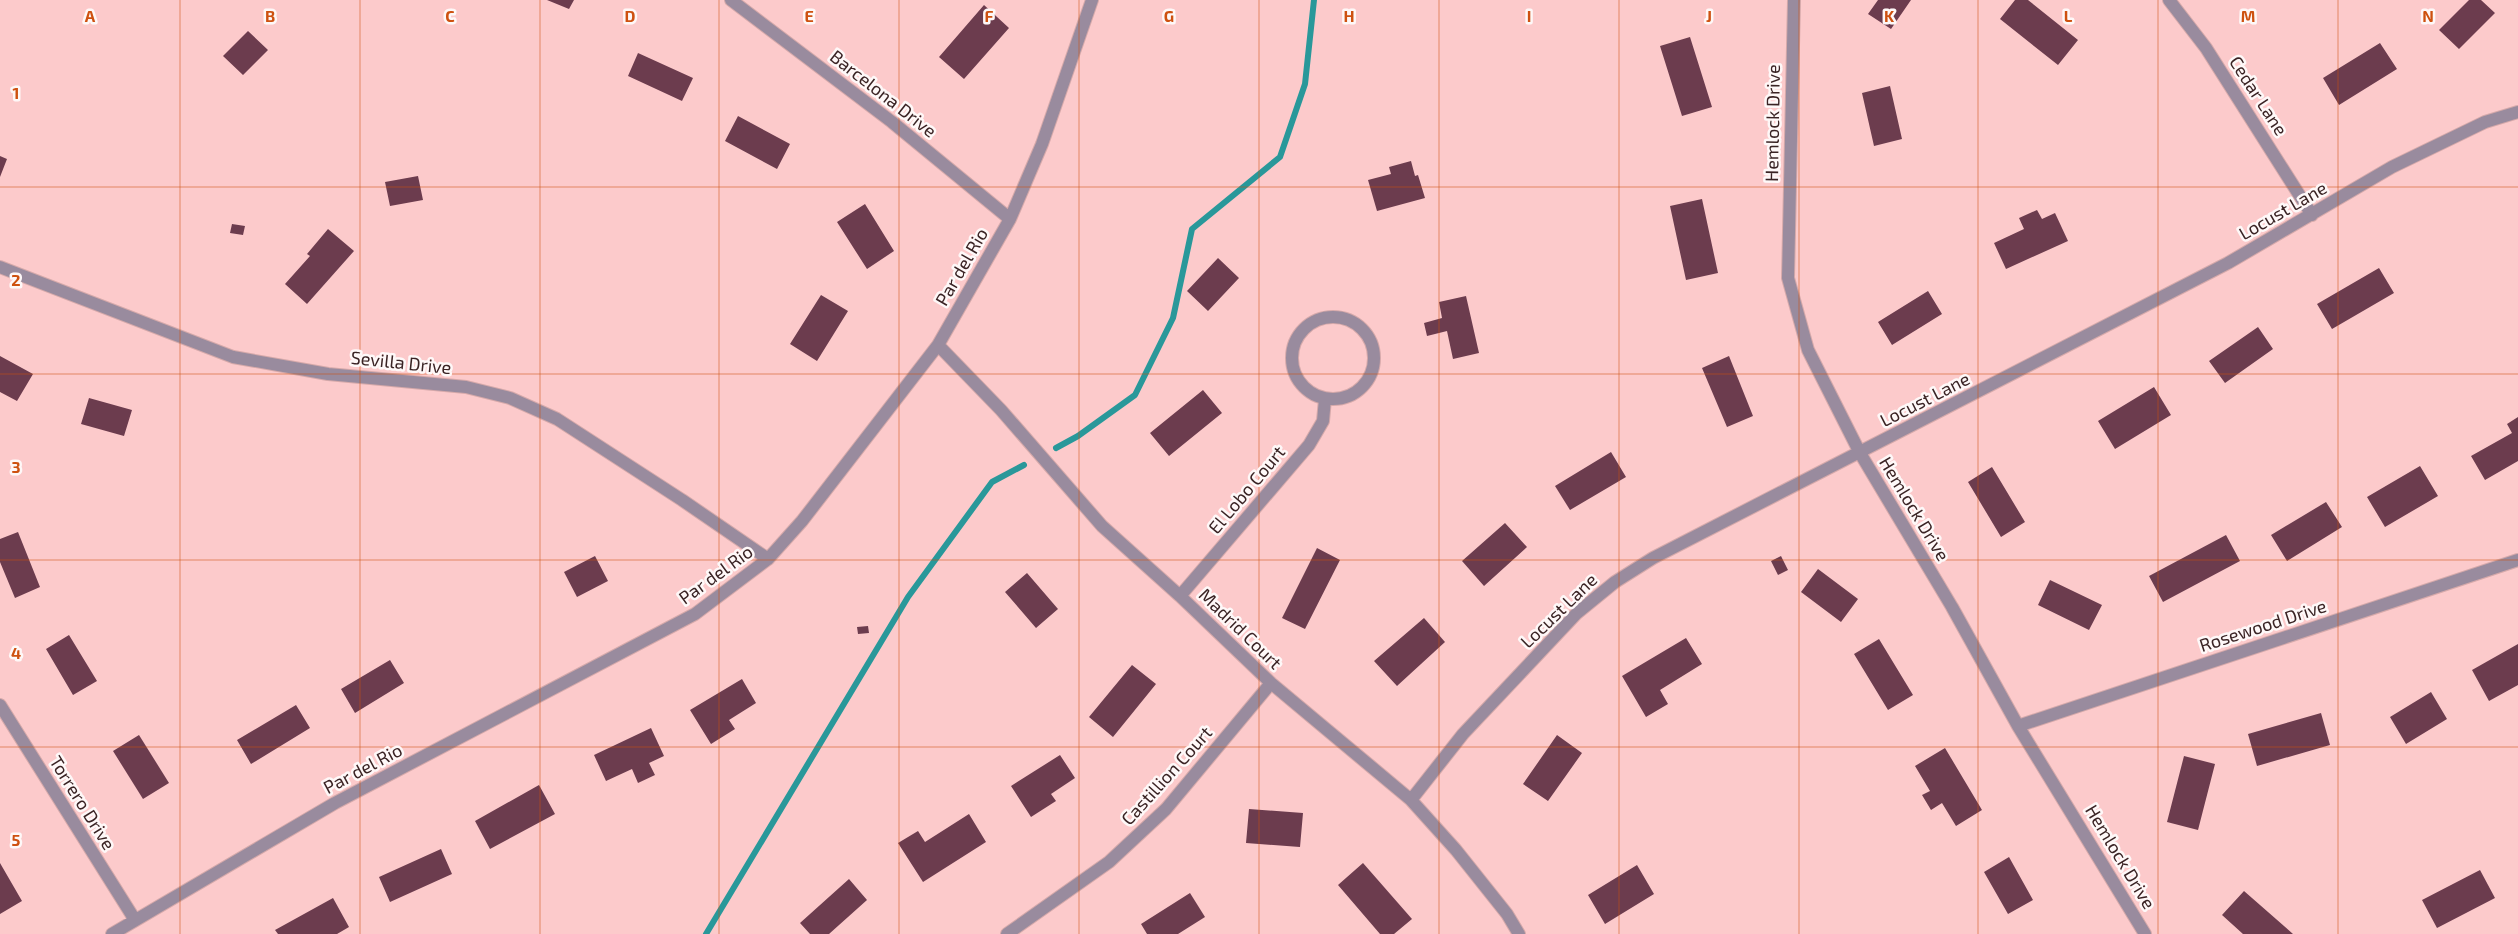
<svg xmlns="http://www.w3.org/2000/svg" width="2518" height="934" font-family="'Exo 2',sans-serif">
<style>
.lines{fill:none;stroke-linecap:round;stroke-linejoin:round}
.stream{stroke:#29989a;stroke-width:6}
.building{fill:#6c3c4e}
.street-casing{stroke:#d5a9aa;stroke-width:14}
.street{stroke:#998b9e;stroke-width:12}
.grid{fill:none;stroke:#ce5110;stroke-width:1;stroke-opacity:0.55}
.labels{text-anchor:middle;stroke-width:5;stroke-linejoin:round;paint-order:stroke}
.street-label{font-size:18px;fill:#3a2324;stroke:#fef8f8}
.grid-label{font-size:16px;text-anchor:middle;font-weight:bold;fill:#ce5110;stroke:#fef8f8;stroke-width:5;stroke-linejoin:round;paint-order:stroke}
</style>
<rect width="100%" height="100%" fill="#fccacb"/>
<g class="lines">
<!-- stream -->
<path class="stream" d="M1056 448 1078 436 1135 395 1173 318 1192 229 1280 157 1305 84 1314 0
M706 934 908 597 992 482 1024 465"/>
</g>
<!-- building -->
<path class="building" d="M547 0H574L569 9Z
M1878 0H1911L1891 29 1868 14Z
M2015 0H2028L2078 40 2058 65 2000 19Z
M2469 0H2481L2495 13 2459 49 2439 30Z
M984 5 1009 28 964 79 939 57Z
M248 31 268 50 243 75 223 56Z
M1690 37 1712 107 1682 116 1660 46Z
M2380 43 2397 69 2339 105 2323 78Z
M638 53 693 78 682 101 628 76Z
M1890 86 1902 139 1874 146 1862 93Z
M738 116 790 144 777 169 725 141Z
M0 156 7 159 0 177Z
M1411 161 1415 176 1418 175 1425 198 1377 211 1368 180 1391 174 1389 167Z
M418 176 423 200 390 206 385 182Z
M1702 199 1718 273 1686 280 1670 206Z
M865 204 894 251 867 269 837 222Z
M2037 210 2042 219 2055 213 2068 241 2006 269 1994 243 2024 229 2019 218Z
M232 224 245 226 243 235 230 233Z
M328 229 354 251 307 304 285 284 310 256 307 254Z
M1218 258 1239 278 1208 311 1187 291Z
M2379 268 2394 293 2332 329 2317 304Z
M1928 291 1942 314 1892 345 1878 322Z
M821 295 848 311 817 361 790 344Z
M1466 296 1479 353 1453 359 1447 331 1427 336 1424 323 1442 318 1439 302Z
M2258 327 2273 349 2225 383 2209 361Z
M0 356 33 374 17 401 0 392Z
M1729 356 1753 416 1727 427 1702 368Z
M2154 387 2171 415 2115 449 2098 421Z
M1203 390 1222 413 1169 456 1150 433Z
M89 398 132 410 124 436 81 424Z
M2518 417V461L2485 480 2471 456 2512 433 2507 424Z
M1611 452 1626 477 1570 510 1555 486Z
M2420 466 2438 496 2385 527 2367 497Z
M1992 467 2025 522 2001 537 1968 482Z
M2326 502 2342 527 2287 561 2271 535Z
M1505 523 1527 547 1484 586 1462 561Z
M18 532 40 587 15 598 0 562V539Z
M2226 535 2240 561 2163 602 2149 576Z
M1317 548 1340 560 1305 629 1282 618Z
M595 556 608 581 577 597 564 572Z
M1781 556 1788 570 1778 575 1771 561Z
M1818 569 1858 599 1841 622 1801 592Z
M1027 573 1058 609 1036 628 1005 592Z
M2050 580 2102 605 2089 630 2038 605Z
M1424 618 1445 642 1397 686 1374 661Z
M868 626 869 633 858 634 857 627Z
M69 635 97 681 73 695 46 649Z
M1686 638 1702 664 1660 690 1668 704 1646 717 1622 676Z
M1879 639 1913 695 1888 710 1854 654Z
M2518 644V685L2489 701 2472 670Z
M390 660 404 683 355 713 341 689Z
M1132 665 1156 684 1113 737 1089 717Z
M742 679 756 703 729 720 735 729 711 744 690 710Z
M2431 692 2447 719 2406 744 2390 717Z
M296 705 310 728 251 764 237 740Z
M2321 713 2330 745 2257 766 2248 734Z
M651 728 664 756 649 763 655 775 638 783 632 769 606 781 594 755Z
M139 735 169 783 143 799 113 751Z
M1557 735 1582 753 1548 801 1523 784Z
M1945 748 1982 810 1956 826 1942 803 1931 810 1922 795 1930 791 1915 766Z
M1060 755 1075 778 1051 794 1056 801 1031 817 1011 786Z
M2184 756 2215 764 2198 830 2167 822Z
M539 785 555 814 490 849 475 821Z
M1249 809 1303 813 1300 847 1246 843Z
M969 814 986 842 923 882 898 843 918 831 925 842Z
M441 849 452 874 390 902 379 877Z
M2009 857 2033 900 2008 914 1984 872Z
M0 863 22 901 0 914Z
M1363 863 1412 919 1394 934H1380L1338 885Z
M1637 865 1654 894 1605 924 1588 895Z
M2480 870 2495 898 2437 928 2422 900Z
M849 879 867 900 829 934H810L800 923Z
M2244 891 2293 934H2243L2222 915Z
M1190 893 1205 917 1178 934H1147L1141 924Z
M333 898 349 927 337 934H278L275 930Z"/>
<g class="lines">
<!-- street casing -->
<g class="street-casing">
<path id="street" d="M731 0 892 122 1010 219
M1794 0 1788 278 1808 350 1860 453 1952 607 2018 726 2145 934
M2169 0 2206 48 2312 215
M0 267 233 357 328 374 466 387 510 398 557 419 682 500 768 559
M1292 358a41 41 0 1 1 82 0a41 41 0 1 1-82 0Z
M938 345 1001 410 1102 526 1180 596 1271 683 1411 800 1456 850 1507 914 1519 934
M1180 596 1309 445 1323 421 1325 399
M0 705 135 920
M2018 726 2518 560
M1411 800 1463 734 1577 613 1615 582 1653 558 2228 263 2392 167 2485 122 2518 112
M112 934 335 803 695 614 768 559 802 521 938 345 1010 219 1042 144 1092 0
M1007 934 1109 862 1166 809 1271 683"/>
</g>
<!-- street -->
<use href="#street" class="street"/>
</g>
<!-- grid -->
<path class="grid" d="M180 0V934M360 0V934M540 0V934M719 0V934M899 0V934M1079 0V934M1259 0V934M1439 0V934M1619 0V934M1799 0V934M1978 0V934M2158 0V934M2338 0V934M0 187H2518M0 374H2518M0 560H2518M0 747H2518"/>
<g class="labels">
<!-- street labels -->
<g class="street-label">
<text transform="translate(883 94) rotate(38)" y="6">Barcelona Drive</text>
<text transform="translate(2258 96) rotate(57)" y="6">Cedar Lane</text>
<text transform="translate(1773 123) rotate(-89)" y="6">Hemlock Drive</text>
<text transform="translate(2283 211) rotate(-30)" y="6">Locust Lane</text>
<text transform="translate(962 267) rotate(-60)" y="6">Par del Rio</text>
<text transform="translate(401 363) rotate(6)" y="6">Sevilla Drive</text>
<text transform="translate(1925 400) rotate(-27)" y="6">Locust Lane</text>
<text transform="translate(1247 490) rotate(-50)" y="6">El Lobo Court</text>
<text transform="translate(1914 509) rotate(59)" y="6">Hemlock Drive</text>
<text transform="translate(716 575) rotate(-36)" y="6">Par del Rio</text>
<text transform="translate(1559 611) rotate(-44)" y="6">Locust Lane</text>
<text transform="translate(2263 626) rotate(-18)" y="6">Rosewood Drive</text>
<text transform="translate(1240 629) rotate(44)" y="6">Madrid Court</text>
<text transform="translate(363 769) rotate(-28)" y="6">Par del Rio</text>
<text transform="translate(1167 776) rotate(-48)" y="6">Castillion Court</text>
<text transform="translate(82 803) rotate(58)" y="6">Torrero Drive</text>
<text transform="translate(2120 857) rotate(59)" y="6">Hemlock Drive</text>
</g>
</g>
<g class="grid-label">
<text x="90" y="22">A</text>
<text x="270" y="22">B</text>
<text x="450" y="22">C</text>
<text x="630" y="22">D</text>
<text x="809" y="22">E</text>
<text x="989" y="22">F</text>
<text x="1169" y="22">G</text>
<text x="1349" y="22">H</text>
<text x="1529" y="22">I</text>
<text x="1709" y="22">J</text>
<text x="1889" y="22">K</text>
<text x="2068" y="22">L</text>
<text x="2248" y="22">M</text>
<text x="2428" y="22">N</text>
<text x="16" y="99">1</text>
<text x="16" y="286">2</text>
<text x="16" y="473">3</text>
<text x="16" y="659">4</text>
<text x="16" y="846">5</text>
</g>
</svg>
